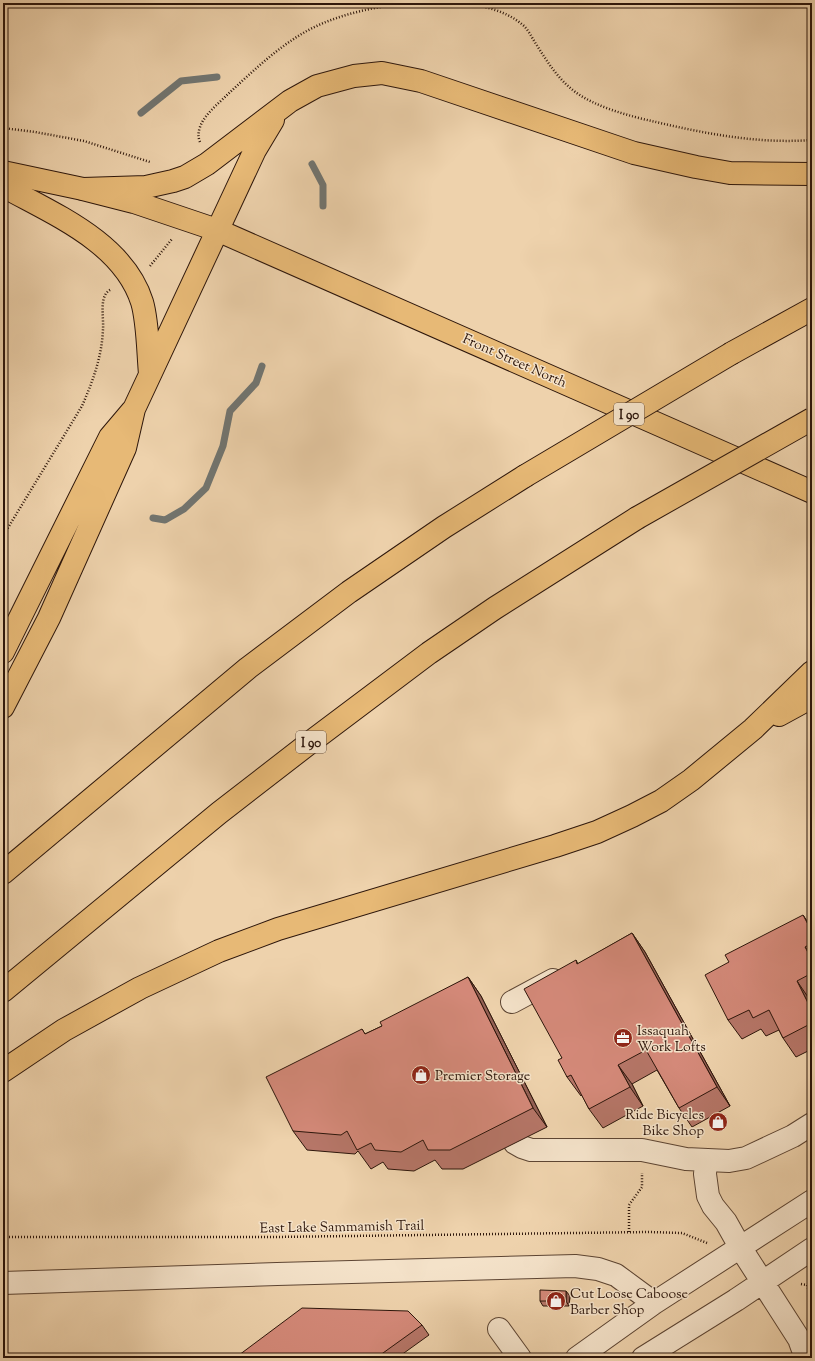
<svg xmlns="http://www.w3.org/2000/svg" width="815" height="1361" font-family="'Sorts Mill Goudy',serif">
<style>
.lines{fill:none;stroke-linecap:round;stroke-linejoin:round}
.stream{stroke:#717571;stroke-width:7}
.minor-casing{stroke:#5d4533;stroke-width:24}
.major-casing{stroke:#2d160b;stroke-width:24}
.highway-casing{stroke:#2d160b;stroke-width:24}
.path{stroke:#2d160b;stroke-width:2.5;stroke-dasharray:1 2;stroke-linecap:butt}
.minor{stroke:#f4e2c9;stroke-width:22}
.major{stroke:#e7b976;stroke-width:22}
.highway{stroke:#e7b976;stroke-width:22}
.highway-bridge-casing{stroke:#2d160b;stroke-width:24;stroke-linecap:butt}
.highway-bridge{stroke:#e7b976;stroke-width:22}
.wall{fill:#b67668;stroke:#2d160b}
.shaded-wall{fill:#946055;stroke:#2d160b}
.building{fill:#d48979;stroke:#2d160b}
.labels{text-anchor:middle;stroke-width:3;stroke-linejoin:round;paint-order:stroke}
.shield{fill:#f4e2c9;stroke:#695344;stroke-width:1}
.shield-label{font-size:13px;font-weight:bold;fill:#2d160b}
.street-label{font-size:14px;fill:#2d160b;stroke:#f4e2c9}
.poi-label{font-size:14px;fill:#2d160b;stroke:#f4e2c9;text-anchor:start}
</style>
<rect width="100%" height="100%" fill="#eed2ac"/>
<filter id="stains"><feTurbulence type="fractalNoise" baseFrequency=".005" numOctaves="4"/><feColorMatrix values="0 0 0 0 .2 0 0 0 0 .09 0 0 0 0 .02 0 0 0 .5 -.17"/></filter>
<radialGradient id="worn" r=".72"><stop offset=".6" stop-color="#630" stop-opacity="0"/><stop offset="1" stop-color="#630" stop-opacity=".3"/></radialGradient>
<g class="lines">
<!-- stream -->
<path class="stream" d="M141 113 181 81 217 77
M312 164 323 185V206
M153 518 165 520 184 509 206 488 223 446 230 411 256 383 262 366"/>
<!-- minor casing -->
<g class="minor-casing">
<path id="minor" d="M512 1002 553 980
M515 1143 522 1147 531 1150H642L686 1159 729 1161 746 1158 793 1136 812 1124
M706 1161 705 1174 708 1196 713 1206 726 1222 740 1247 799 1339 806 1358
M3 1283 277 1274 575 1266 598 1269 616 1275 654 1303
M499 1329 520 1358
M577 1358 654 1303 812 1201
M643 1358 736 1300 812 1249"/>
</g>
<!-- major casing -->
<g class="major-casing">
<path id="major" d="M3 172 83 189 134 202 217 230 812 492"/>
</g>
<!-- highway casing -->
<g class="highway-casing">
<path id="highway" d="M3 186C53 214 123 242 142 302 148 322 148 353 150 374
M83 189 146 187 173 181 185 177 207 164 290 101 317 86 354 76 382 73 421 81 634 153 696 167 730 173 812 174
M732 353 812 309
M3 652 110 437 132 411
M3 707 49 618 125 448 134 409 255 150 273 120
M779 715 812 697
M3 873 248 668 349 592 444 527 525 476
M3 991 219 813 312 741 429 653 495 608 637 518
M3 1071 64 1030 140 988 219 951 278 929 555 846 597 832 632 816 661 801 691 780 753 729 812 672"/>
</g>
<!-- path -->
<path class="path" d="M453 3C477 4 505 9 524 26 529 31 532 38 536 44 547 61 557 78 574 91 595 107 629 116 656 122 707 134 759 144 812 140
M3 128 35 132 84 141 150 162
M200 142C198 137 198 133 200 127 204 115 218 104 227 95 255 69 286 39 321 24 349 12 380 6 410 3
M150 266 172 239
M3 536 82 406C93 381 102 356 103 329 104 317 98 294 112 289
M629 1232V1205L642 1187V1173
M3 1237H274L649 1232 682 1233 707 1243
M801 1284 807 1285 810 1295 812 1297"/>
<!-- minor -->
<use href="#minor" class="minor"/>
<!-- major -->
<use href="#major" class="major"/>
<!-- highway -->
<use href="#highway" class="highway"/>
<!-- highway-bridge casing -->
<g class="highway-bridge-casing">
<path id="highway-bridge" d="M525 476 732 353
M637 518 812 419"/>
</g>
<!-- highway-bridge -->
<use href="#highway-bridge" class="highway-bridge"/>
</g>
<!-- wall -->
<path class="wall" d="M812 928V999L810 1000 812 1004V1049L796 1057 783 1038 779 1030 766 1036 761 1029 742 1039 728 1020 729 962Z
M632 933 645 952 730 1106 692 1127 679 1108 657 1070 632 1084 643 1106 603 1128 589 1109 582 1095 581 1096 567 1077 562 1058 576 960 578 964Z
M468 977 481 996 547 1127 463 1169H442L435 1160 414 1171 388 1169 383 1162 371 1169 358 1151 355 1154 307 1150 293 1131 362 1029 365 1034 382 1026Z
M570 1296 569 1306H543L540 1301Z
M422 1325 429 1335 397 1358H235Z"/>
<!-- shaded-wall -->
<path class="shaded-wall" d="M803 915 812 928V932Z
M632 933 645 952 730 1106 717 1087Z
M805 947 812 956V960Z
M468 977 481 996 547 1127 533 1108Z
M797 981 810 1000 812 1004V1011Z
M618 1065 632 1084 643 1106 630 1087Z
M566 1291 570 1296 569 1306 566 1301Z"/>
<!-- building -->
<path class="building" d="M803 915 812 932V943L805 947 812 960V973L797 981 812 1011V1023L783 1038 769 1010 753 1018 749 1010 728 1020 705 975 729 962 725 955Z
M632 933 717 1087 679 1108 646 1050 618 1065 630 1087 589 1109 571 1075 567 1077 558 1060 562 1058 524 989 576 960 577 964Z
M468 977 533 1108 450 1150H428L423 1140 401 1152 375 1150 371 1143 357 1150 347 1131 341 1135 293 1131 266 1077 362 1029 365 1034 382 1026 380 1022Z
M540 1290 566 1291V1301H540Z
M302 1308 408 1311 422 1325 376 1358H235Z"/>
<!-- icons -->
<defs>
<g id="office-disc" transform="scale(1)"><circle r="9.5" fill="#8f2418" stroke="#f4e2c9"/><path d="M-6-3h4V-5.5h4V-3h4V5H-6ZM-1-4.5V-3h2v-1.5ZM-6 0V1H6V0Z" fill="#fff"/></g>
<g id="shop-disc" transform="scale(1)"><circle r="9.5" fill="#8f2418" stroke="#f4e2c9"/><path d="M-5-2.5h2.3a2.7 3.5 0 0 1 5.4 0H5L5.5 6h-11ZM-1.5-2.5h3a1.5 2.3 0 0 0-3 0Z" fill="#fff"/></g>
</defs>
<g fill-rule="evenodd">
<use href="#office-disc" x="623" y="1038"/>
<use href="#shop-disc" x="421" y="1075"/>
<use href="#shop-disc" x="718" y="1122"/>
<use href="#shop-disc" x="556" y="1301"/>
</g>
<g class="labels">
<!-- shield labels -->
<g class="shield">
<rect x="614" y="403" width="30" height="22" rx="3"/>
<rect x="296" y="731" width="30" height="22" rx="3"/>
</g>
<g class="shield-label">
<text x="629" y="419">I 90</text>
<text x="311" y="747">I 90</text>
</g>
<!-- street labels -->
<g class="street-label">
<text transform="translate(515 360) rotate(24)" y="5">Front Street North</text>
<text transform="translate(342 1226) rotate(-1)" y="5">East Lake Sammamish Trail</text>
</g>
<!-- poi labels -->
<g class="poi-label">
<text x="637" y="1035">Issaquah<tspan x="637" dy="16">Work Lofts</tspan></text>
<text x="435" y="1080">Premier Storage</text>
<text x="704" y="1119" text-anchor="end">Ride Bicycles<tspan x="704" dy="16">Bike Shop</tspan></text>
<text x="570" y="1298">Cut Loose Caboose<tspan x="570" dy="16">Barber Shop</tspan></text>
</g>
</g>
<!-- margin -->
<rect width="815" height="1361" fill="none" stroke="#eed2ac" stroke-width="16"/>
<rect x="4" y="4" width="807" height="1353" fill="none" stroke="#2d160b" stroke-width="2"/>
<rect x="8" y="8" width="799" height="1345" fill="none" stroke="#2d160b"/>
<rect width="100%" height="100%" filter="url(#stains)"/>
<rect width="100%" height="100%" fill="url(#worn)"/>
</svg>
